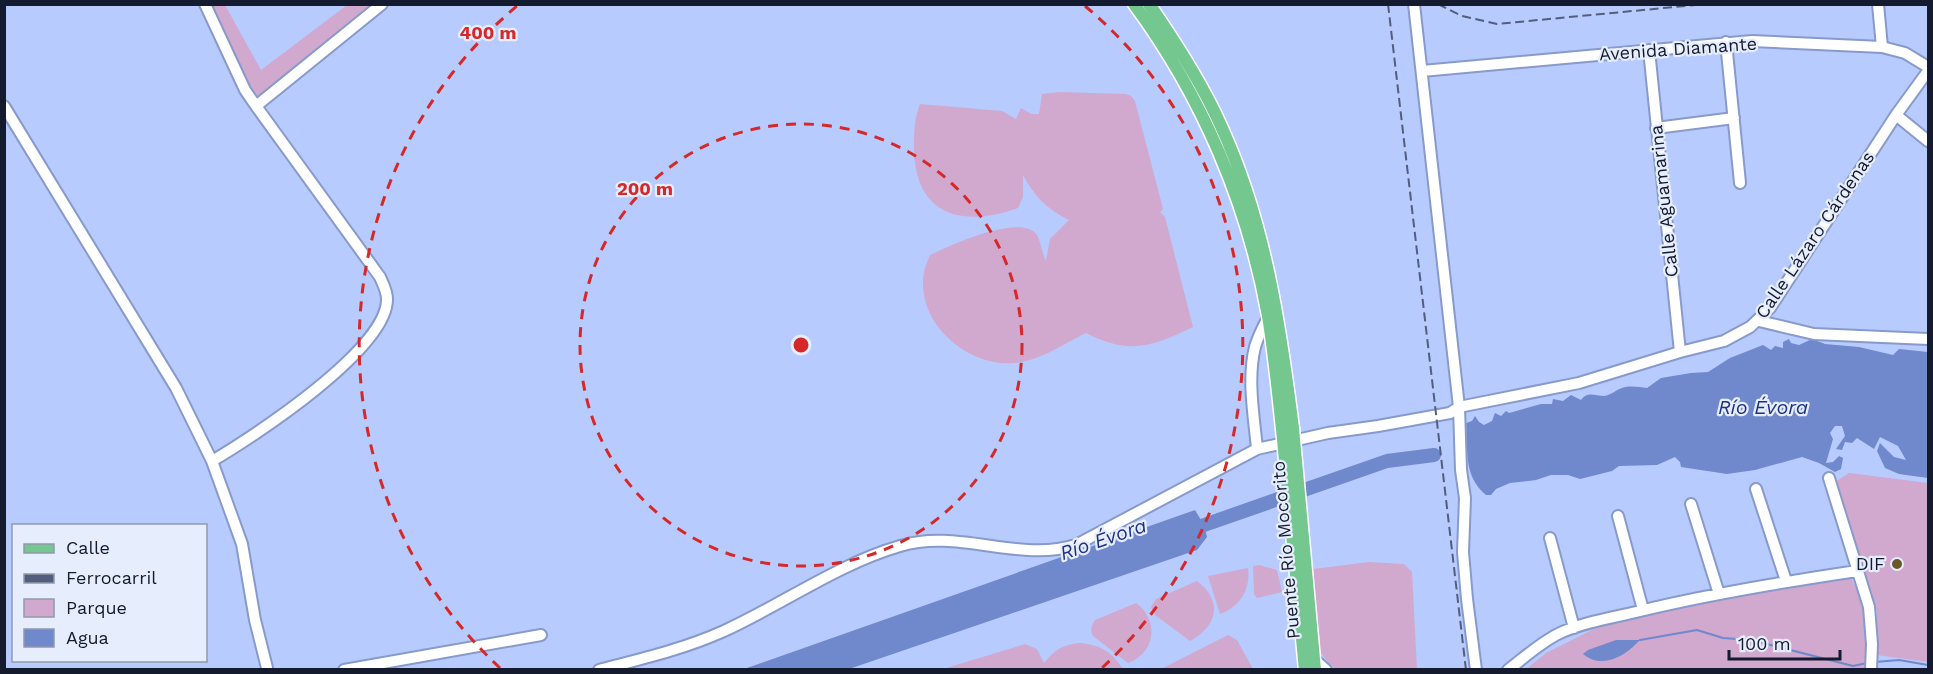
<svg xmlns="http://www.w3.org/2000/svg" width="1933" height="674" font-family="'Work Sans',sans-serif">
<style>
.green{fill:#d1a8ce}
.water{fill:#7088cc}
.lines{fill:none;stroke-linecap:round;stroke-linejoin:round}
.stream{stroke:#7088cc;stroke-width:2}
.river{stroke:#7088cc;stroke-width:14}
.minor-casing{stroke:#879aca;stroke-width:14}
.major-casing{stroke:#fff;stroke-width:15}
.minor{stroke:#fff;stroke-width:10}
.major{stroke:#73c78f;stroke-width:12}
.rail{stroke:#535e7d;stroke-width:2;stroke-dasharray:9 4.5;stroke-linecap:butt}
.major-bridge-casing{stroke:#fff;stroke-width:15;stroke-linecap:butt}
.major-bridge{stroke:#73c78f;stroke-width:12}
.ring{fill:none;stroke:#d62828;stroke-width:3;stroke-dasharray:10 8}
.poi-dot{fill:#6b5827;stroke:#e6edfc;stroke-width:2}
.labels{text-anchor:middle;stroke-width:4.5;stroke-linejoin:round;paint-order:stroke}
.street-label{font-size:18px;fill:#151b2e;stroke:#e6edfc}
.poi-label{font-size:18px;fill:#151b2e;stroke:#e6edfc;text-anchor:end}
.water-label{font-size:20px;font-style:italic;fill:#1f3181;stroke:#e6edfc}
.centre{fill:#d62828;stroke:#e6edfc;stroke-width:3}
.ring-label{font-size:18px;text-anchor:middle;font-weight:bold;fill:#d62828;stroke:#e6edfc;stroke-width:4.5;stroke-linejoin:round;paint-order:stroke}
</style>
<rect width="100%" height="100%" fill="#b8cbfe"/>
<!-- green -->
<path class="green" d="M208 5H225L261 70 347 5H371L260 95H255L249 88Z
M1059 92 1126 94 1131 96 1135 101 1163 209 1160 212 1165 217 1193 327C1151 347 1129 355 1086 333 1063 344 1040 361 1014 363 967 367 915 322 924 272 925 266 928 260 930 255 948 246 1022 212 1037 235 1041 242 1042 254 1046 261L1050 239 1069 220C1048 210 1034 196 1023 175V197L1018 208C963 228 915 216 914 149 914 133 914 119 920 104L1002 111 1016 119 1021 108 1031 114H1039L1042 94Z
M1849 473 1928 483V662L1877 655V612L1835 482Z
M1369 562 1404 564 1412 572 1417 669H1335C1328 662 1321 655 1318 646 1310 626 1313 591 1313 569Z
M1259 565 1277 570 1282 592 1257 598 1254 594 1253 566Z
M1248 568C1251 589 1240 607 1220 614L1208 576Z
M1850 576 1869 612 1865 660 1866 669 1525 670 1546 653 1592 630 1651 609Z
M1197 581C1223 601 1218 626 1190 641L1155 615 1151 607 1156 599Z
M1136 603C1160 620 1155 654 1128 663L1093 636C1090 629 1091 626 1095 620Z
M1228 635 1237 640 1253 669H1161Z
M1081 643C1102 646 1111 651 1123 669H943L1025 644 1037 649 1044 663C1054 650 1064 644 1081 643Z"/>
<!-- water -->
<path class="water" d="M1789 339 1791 343 1799 345 1812 339 1825 344 1859 347 1893 355 1899 349 1928 352V478L1899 474 1885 468 1877 451 1880 443 1894 457 1906 460 1898 446 1880 437 1874 449 1857 438 1852 443 1845 442 1842 450 1836 449 1845 436 1842 426H1835L1830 433 1833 439 1826 463 1833 462 1839 456 1843 458 1841 469 1835 472 1819 463 1802 457 1755 470 1727 474 1681 467 1680 462 1675 457 1657 465 1619 466 1612 471 1580 479 1568 475H1551L1536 480 1510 483 1496 489 1491 495H1486C1463 476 1468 450 1466 423L1472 421 1475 416 1479 422 1484 425 1492 421 1495 413 1501 416 1506 411 1509 413 1541 404H1552L1553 399 1563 401 1571 395 1581 400C1588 391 1595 396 1604 396 1612 395 1615 390 1622 388 1630 385 1639 387 1647 388L1661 378 1691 373 1708 372 1730 358 1763 345 1771 350 1775 346 1783 348V342Z
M1195 510 1204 525 1207 537 1197 550 849 669H744Z
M1616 640H1640C1625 656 1603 670 1583 654L1588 650Z"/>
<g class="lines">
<!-- stream -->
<path class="stream" d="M1640 640 1697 630 1723 638 1751 640 1853 666 1867 663
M1875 662 1899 660 1928 665"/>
<!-- river -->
<path class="river" d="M1187 531 1387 461 1434 455"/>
<!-- minor casing -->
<g class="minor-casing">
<path id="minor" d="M205 4 245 90 256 106
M1414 4 1459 407 1461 470 1465 498 1463 552 1467 599 1476 670
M1878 4 1882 47
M1726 42 1740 183
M1649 50 1680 352
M1422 71 1752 41 1882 47 1905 53 1928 67
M4 106 176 388 212 461 242 544 255 620 267 668
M1896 115 1928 141
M1656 128 1734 118
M1759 321 1814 334 1928 339
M1257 449C1254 416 1247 379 1255 347 1258 336 1264 326 1268 317
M212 461C253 437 388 349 387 299 387 291 383 284 380 277L256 106 382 4
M1829 478 1869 607 1872 644 1871 670
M1756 489 1786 581
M1691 504 1719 594
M1618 516 1643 610
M1550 538 1574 628
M1314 659 1326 670
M344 670 541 635
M599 670C641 659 684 649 724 631 783 604 838 564 900 546 958 528 1018 563 1076 545L1257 449 1328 433 1378 426 1450 413 1459 407 1579 383 1680 352 1724 341 1750 327 1770 308 1896 115 1928 71
M1508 670C1525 657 1541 642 1560 633 1584 622 1611 618 1636 612 1709 594 1783 582 1857 571"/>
</g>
<!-- major casing -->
<g class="major-casing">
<path id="major" d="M1134 4C1202 96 1248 204 1268 316 1274 353 1278 391 1282 429
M1149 4C1176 43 1202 83 1221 126 1265 222 1280 325 1293 428"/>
</g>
<!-- minor -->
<use href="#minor" class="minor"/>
<!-- major -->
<use href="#major" class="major"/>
<!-- rail -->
<path class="rail" d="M1388 4 1466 670
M1438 4 1462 16 1497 24 1706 4"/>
<!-- major-bridge casing -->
<g class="major-bridge-casing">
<path id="major-bridge" d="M1293 428 1315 670
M1282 429 1305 670"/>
</g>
<!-- major-bridge -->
<use href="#major-bridge" class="major-bridge"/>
</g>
<!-- distance rings -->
<g class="ring">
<circle cx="801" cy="345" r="221"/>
<path d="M500 668A442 442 0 0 1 517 6M1085 6A442 442 0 0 1 1102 668"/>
</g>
<!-- markers -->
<circle class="poi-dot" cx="1897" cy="564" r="6"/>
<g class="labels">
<!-- street labels -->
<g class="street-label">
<text transform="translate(1678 49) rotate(-4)" y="6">Avenida Diamante</text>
<text transform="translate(1664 201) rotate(-96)" y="6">Calle Aguamarina</text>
<text transform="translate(1815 235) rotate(-56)" y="6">Calle Lázaro Cárdenas</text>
<text transform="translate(1286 550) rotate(-95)" y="6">Puente Río Mocorito</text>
</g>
<!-- poi labels -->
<g class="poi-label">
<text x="1885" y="570">DIF</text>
</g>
<!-- water labels -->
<g class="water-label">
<text x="1763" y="414">Río Évora</text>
<text transform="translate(1103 539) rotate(-19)" y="7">Río Évora</text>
</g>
</g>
<circle cx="801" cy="345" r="9" class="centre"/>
<g class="ring-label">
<text x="488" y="39">400 m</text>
<text x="645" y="195">200 m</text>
</g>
<!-- border -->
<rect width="1933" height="674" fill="none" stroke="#151b2e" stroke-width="12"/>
<!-- legend -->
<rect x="12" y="524" width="195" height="138" fill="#e6edfc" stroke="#9299aa" stroke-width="1.5"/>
<rect x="24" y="544" width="30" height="9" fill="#73c78f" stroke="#9299aa" stroke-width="1.5"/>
<text x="66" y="554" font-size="18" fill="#151b2e">Calle</text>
<rect x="24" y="574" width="30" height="9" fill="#535e7d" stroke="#9299aa" stroke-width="1.5"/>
<text x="66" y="584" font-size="18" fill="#151b2e">Ferrocarril</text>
<rect x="24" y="599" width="30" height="18" fill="#d1a8ce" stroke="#9299aa" stroke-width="1.5"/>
<text x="66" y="614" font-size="18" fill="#151b2e">Parque</text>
<rect x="24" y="629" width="30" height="18" fill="#7088cc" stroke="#9299aa" stroke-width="1.5"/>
<text x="66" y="644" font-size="18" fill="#151b2e">Agua</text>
<!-- scale -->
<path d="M1729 650v9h111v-9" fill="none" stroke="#151b2e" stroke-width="3"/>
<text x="1738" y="650" font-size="18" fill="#151b2e" stroke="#e6edfc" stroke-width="4.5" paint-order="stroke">100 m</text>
</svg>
